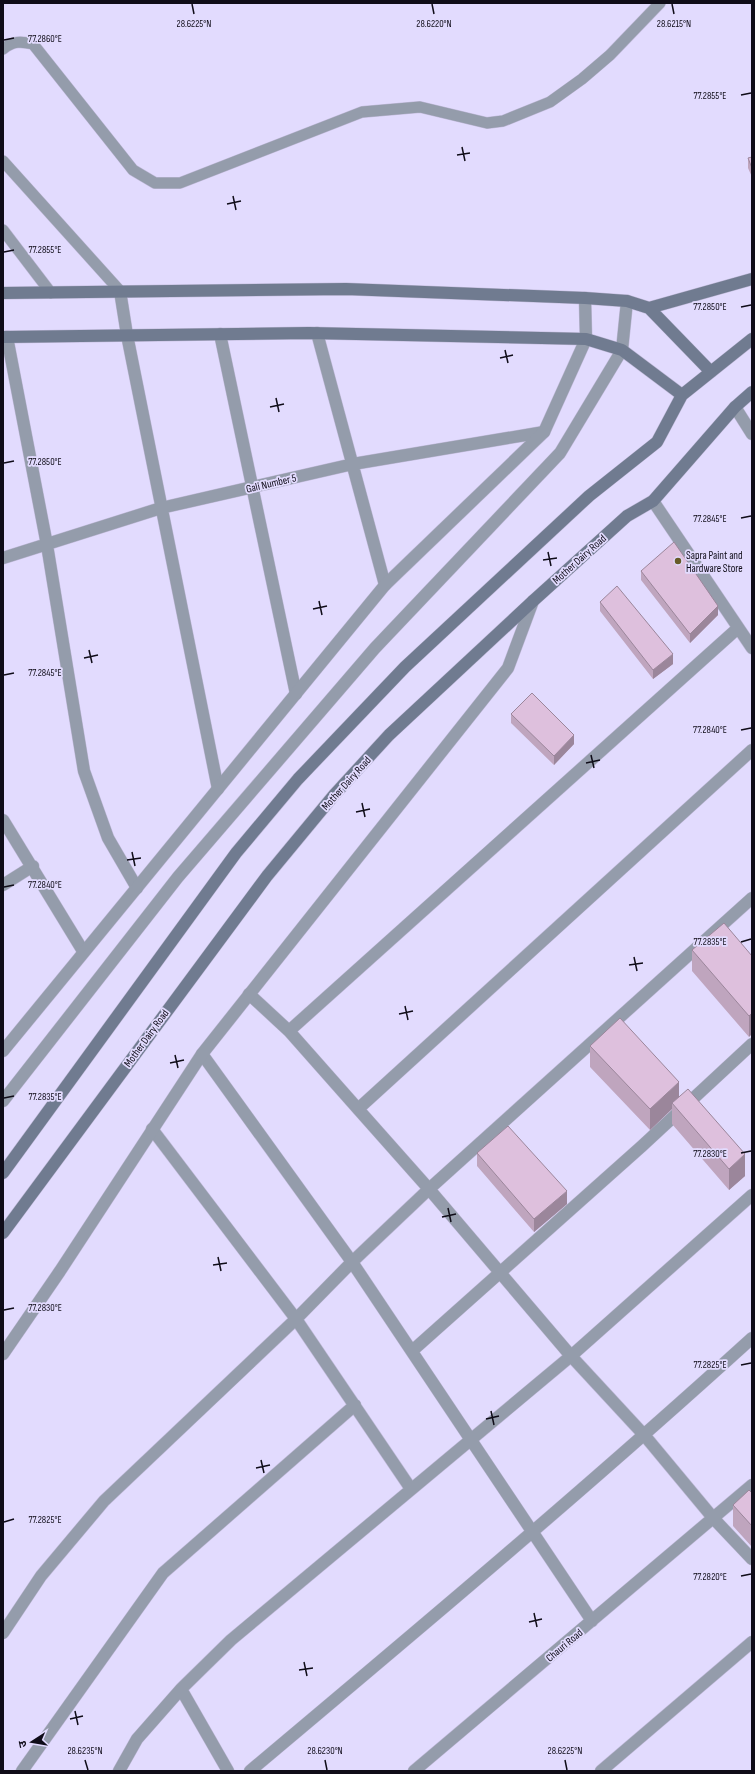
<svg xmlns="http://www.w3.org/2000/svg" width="755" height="1774" font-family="'Sofia Sans Condensed','Noto Sans Devanagari',sans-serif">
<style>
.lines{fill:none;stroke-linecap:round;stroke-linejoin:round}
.service-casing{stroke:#c0bad9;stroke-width:12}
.minor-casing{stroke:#c0bad9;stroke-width:13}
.tertiary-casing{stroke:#c0bad9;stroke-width:13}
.secondary-casing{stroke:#c0bad9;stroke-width:13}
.service{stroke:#949cab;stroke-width:11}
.minor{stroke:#949cab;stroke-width:12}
.tertiary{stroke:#949cab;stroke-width:12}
.secondary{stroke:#707b90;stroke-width:12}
.wall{fill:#bfa5be}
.shaded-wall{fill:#9b869b}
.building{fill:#dec0dd;stroke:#9b869b}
.ticks{fill:none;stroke:#0f0c18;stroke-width:1.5}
.poi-dot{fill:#675b27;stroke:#e2dbfe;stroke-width:1.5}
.labels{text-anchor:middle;stroke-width:3.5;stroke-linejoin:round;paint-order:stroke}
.street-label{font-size:11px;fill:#0f0c18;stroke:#e2dbfe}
.poi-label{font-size:11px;fill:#0f0c18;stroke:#e2dbfe;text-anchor:start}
.ticks-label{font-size:10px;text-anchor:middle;fill:#0f0c18;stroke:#e2dbfe;stroke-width:3.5;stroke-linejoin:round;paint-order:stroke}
</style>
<rect width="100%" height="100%" fill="#e2dbfe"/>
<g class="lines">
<!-- service casing -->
<g class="service-casing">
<path id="service" d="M3 49C13 41 21 41 33 44L133 170 155 183H180L362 112 420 107 487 123 503 121 550 102 582 79 610 55 660 3
M3 161 120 291
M3 230 51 293"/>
</g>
<!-- minor casing -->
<g class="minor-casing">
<path id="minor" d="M120 291 127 335 218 789
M317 333 385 585
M220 334 296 694
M7 337 47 545 84 771 108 838 137 888
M735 407 752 434
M653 501 752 648
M3 558 161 508 353 464 544 432
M3 820 83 951
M3 885 33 866
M249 994 289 1031 358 1109 429 1189 571 1356 645 1436 714 1519 752 1559
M289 1031 738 628
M202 1054 352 1262 592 1621
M358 1109 752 750
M152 1129 296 1319 411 1489
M412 1351 642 1146 752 1044
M3 1633 41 1576 104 1501 296 1319 352 1262 429 1189 752 898
M181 1689 228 1771
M22 1771 163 1573 355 1405
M119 1771 137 1739 181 1689 231 1640 571 1356 752 1195
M250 1771C419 1629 588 1487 752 1338
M414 1771 752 1485
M601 1771 752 1642"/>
</g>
<!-- tertiary casing -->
<g class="tertiary-casing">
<path id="tertiary" d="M3 1051 385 585 544 432 586 339 585 298
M3 1101 178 877 375 648 560 453 622 350 627 301
M3 1354 60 1271 202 1054 508 668 533 601"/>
</g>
<!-- secondary casing -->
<g class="secondary-casing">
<path id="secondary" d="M3 293 346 289 585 298 627 301 649 308 711 372
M649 308 752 279
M3 337 309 333 586 339 622 350 682 395
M3 1173 236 853 298 779 405 667 589 496 657 442 682 395 752 339
M3 1233 267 876 334 795 389 735 533 601 627 516 653 501 735 407 752 392"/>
</g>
<!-- service -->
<use href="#service" class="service"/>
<!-- minor -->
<use href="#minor" class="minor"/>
<!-- tertiary -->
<use href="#tertiary" class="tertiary"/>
<!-- secondary -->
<use href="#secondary" class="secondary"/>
</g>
<!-- wall -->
<path class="wall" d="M752 157V177L748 168V158Z
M641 571 718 615 690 643 641 580Z
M600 602 673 664 653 679 600 611Z
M511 714 574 744 554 765 511 723Z
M692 950 752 956 749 1037 692 971Z
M590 1046 679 1097 745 1176 729 1190 672 1124V1109L650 1130 590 1067Z
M477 1153 567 1204 534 1232 477 1166Z
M752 1493V1547L733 1526V1505Z"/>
<!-- shaded-wall -->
<path class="shaded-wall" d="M718 606V615L690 643V634Z
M673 654V664L653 679V670Z
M574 735V744L554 765V756Z
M752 1013V1034L749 1037V1016Z
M679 1082V1103H672V1109L650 1130V1109Z
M745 1154V1176L729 1190V1169Z
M567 1191V1204L534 1232V1219Z"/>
<!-- building -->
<path class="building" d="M752 157V168L748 158Z
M674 542 718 606 690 634 641 571Z
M617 586 673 654 653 670 600 602Z
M532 693 574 735 554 756 511 714Z
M724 923 752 956V1013L749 1016 692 950Z
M620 1018 679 1082 650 1109 590 1046Z
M688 1089 745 1154 729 1169 672 1103Z
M508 1126 567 1191 534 1219 477 1153Z
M749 1490 752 1493V1526L733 1505Z"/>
<!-- ticks -->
<path class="ticks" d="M192 4 194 14M432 4 434 14M672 4 674 14M4 40 14 38M741 95 751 93M462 147 465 161M457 155 470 153M233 196 236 210M227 204 241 201M4 252 14 250M741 307 751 305M505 350 508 363M500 358 513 355M276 398 279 412M270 407 284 404M4 463 14 461M741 518 751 516M548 552 551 566M543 560 557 558M319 601 322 615M313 609 327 606M89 650 92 663M84 658 98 655M4 675 14 673M741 730 751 728M591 755 594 768M586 763 600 760M362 803 365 817M356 812 370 809M132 852 135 866M127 860 141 858M4 887 14 885M741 942 751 939M634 957 637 971M629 965 643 963M405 1006 408 1020M399 1014 413 1011M175 1055 178 1068M170 1063 184 1060M4 1098 14 1096M741 1153 751 1151M448 1208 451 1222M442 1217 456 1214M218 1257 221 1271M213 1265 227 1263M4 1310 14 1308M741 1365 751 1363M491 1411 494 1425M486 1419 499 1416M261 1460 264 1473M256 1468 270 1465M4 1522 14 1519M741 1576 751 1574M534 1613 537 1627M529 1622 542 1619M304 1662 307 1676M299 1670 313 1668M75 1711 78 1725M70 1719 83 1716M85 1760 88 1770M325 1760 327 1770M565 1760 567 1770"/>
<!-- markers -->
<circle class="poi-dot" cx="678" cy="561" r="4"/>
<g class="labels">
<!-- street labels -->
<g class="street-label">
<text transform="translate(271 483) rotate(-13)" y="4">Gali Number 5</text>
<text transform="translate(579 559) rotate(-42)" y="4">Mother Dairy Road</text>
<text transform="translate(346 783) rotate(-48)" y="4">Mother Dairy Road</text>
<text transform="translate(146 1038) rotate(-54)" y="4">Mother Dairy Road</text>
<text transform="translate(564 1645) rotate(-40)" y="4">Chauri Road</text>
</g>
<!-- poi labels -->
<g class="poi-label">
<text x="686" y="559">Sapra Paint and<tspan x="686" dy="13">Hardware Store</tspan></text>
</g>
</g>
<g class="ticks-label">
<text x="194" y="27">28.6225°N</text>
<text x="434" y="27">28.6220°N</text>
<text x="674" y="27">28.6215°N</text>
<text x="45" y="42">77.2860°E</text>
<text x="710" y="99">77.2855°E</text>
<text x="45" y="253">77.2855°E</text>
<text x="710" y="310">77.2850°E</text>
<text x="45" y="465">77.2850°E</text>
<text x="710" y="522">77.2845°E</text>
<text x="45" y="676">77.2845°E</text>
<text x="710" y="733">77.2840°E</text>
<text x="45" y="888">77.2840°E</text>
<text x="710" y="945">77.2835°E</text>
<text x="45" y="1100">77.2835°E</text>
<text x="710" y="1157">77.2830°E</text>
<text x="45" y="1311">77.2830°E</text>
<text x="710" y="1368">77.2825°E</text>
<text x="45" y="1523">77.2825°E</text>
<text x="710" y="1580">77.2820°E</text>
<text x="85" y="1754">28.6235°N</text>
<text x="325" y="1754">28.6230°N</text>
<text x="565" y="1754">28.6225°N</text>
</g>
<!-- border -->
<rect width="755" height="1774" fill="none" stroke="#0f0c18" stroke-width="8"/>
<!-- north arrow -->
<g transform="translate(32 1742) rotate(258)" stroke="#e2dbfe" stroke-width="3" paint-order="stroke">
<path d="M0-3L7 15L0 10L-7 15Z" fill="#0f0c18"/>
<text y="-6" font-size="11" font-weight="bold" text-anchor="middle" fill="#0f0c18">उ</text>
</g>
</svg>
